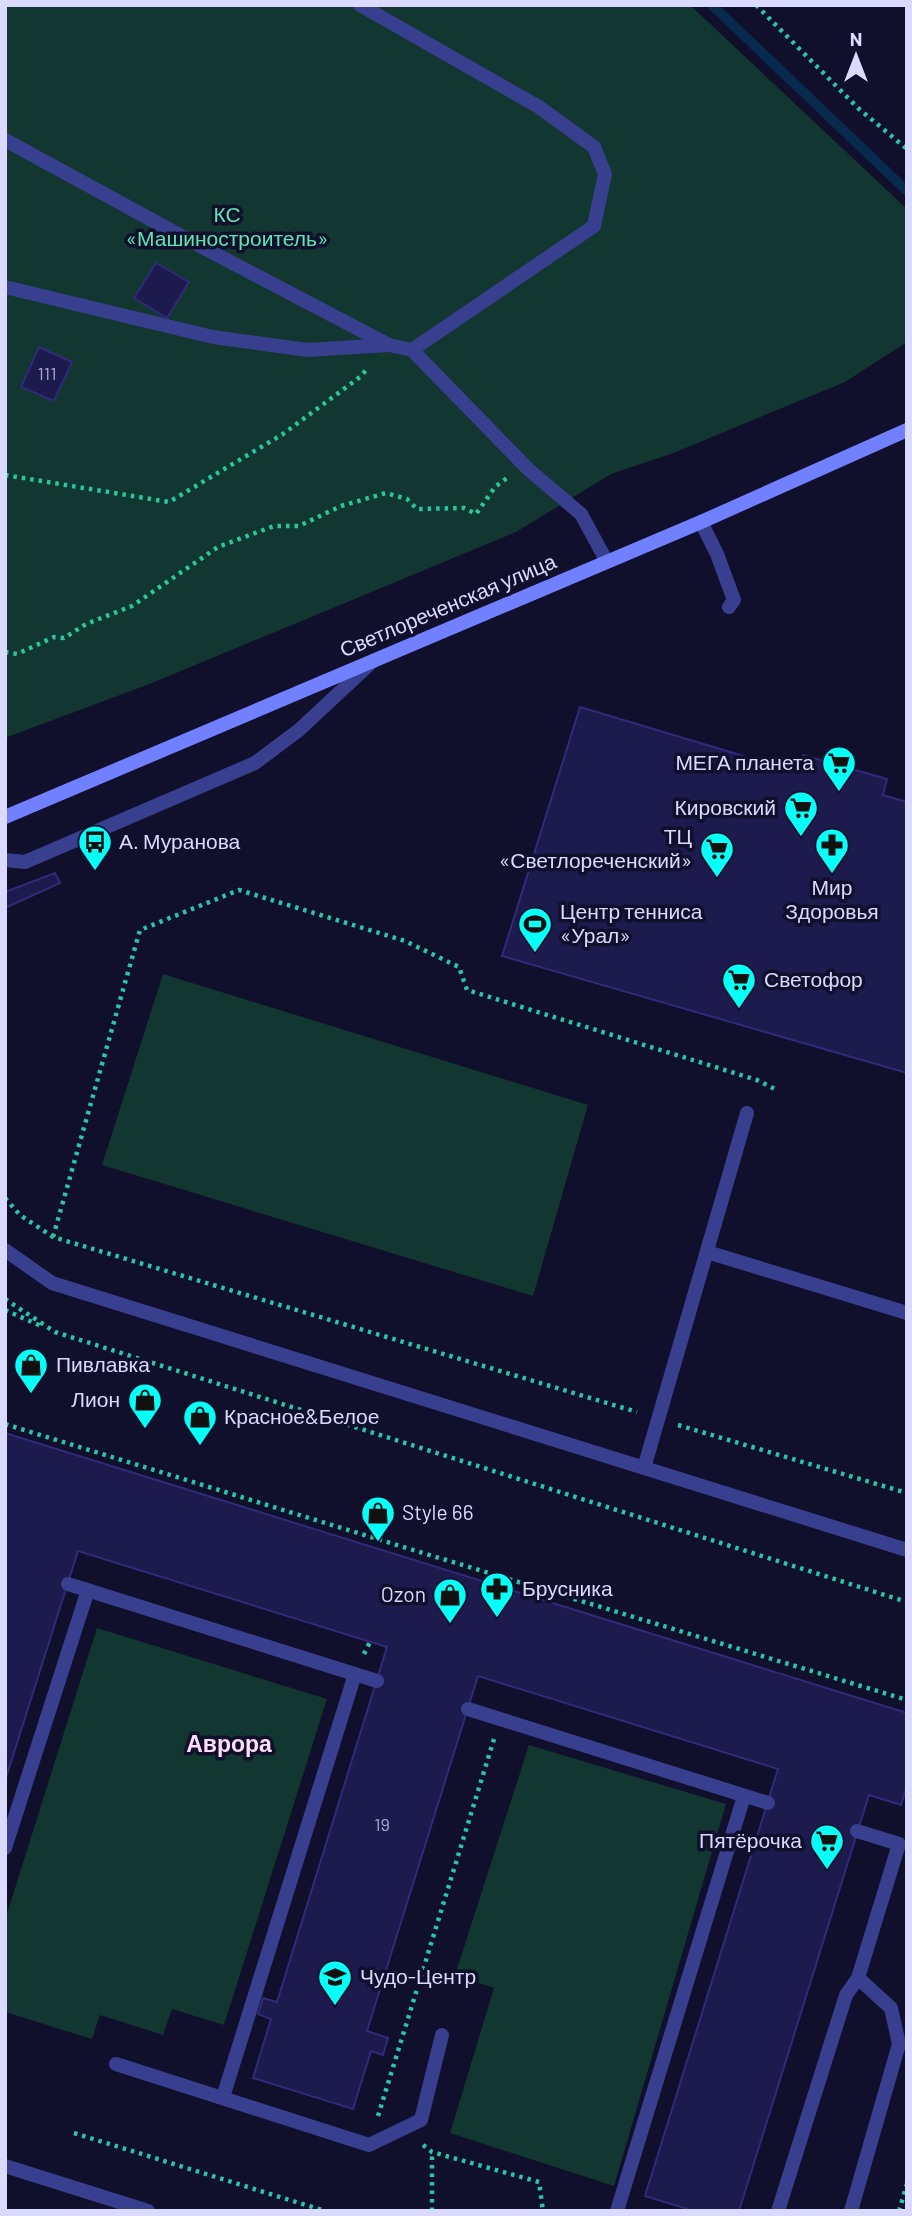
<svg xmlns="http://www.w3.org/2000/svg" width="912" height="2216" font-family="Barlow,sans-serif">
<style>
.green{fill:#123630}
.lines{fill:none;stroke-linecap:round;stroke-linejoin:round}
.stream{stroke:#072a4d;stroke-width:10}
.building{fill:#1d1a4e;stroke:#302a7b;stroke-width:2}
.path{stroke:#28c5a7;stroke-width:4.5;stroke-dasharray:3.5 5;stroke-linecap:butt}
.lane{stroke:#373f8e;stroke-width:14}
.street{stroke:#373f8e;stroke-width:14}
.secondary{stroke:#7180ff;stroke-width:14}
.labels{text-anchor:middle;stroke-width:7;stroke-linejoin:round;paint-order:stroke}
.number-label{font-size:18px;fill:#abaad3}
.park-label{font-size:21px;fill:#5ce8b3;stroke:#100f2c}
.street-label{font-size:21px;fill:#dadaff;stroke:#100f2c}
.poi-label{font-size:21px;fill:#dadaff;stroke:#100f2c;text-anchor:start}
.neighbourhood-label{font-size:23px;font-weight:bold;fill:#ffdcf7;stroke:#100f2c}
</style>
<rect width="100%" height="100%" fill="#100f2c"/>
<!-- green -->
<path class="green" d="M5 5H690L907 209V342L845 382 671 454 611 474 516 532 152 683 5 738Z
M163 974 588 1105 533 1296 102 1165Z
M97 1628 327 1699 224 2025 172 2009 163 2035 100 2015 92 2039 5 2012V1920Z
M529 1745 726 1804 614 2186 450 2133 494 1988 455 1975Z"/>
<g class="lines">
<!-- stream -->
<path class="stream" d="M712 5 907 191"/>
</g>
<!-- building -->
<path class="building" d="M156 263 189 282 167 318 134 298Z
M39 347 72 362 54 401 21 387Z
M580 707 797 772 803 755 887 779 883 795 907 802V1073L502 956Z
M55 873 60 883 5 908V892Z
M5 1433 907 1713V1786L901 1805 869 1795 739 2211H694L645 2196 778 1769 478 1676 367 2031 388 2038 383 2055 371 2051 353 2109 253 2078 271 2019 258 2014 263 1998 277 2002 387 1647 78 1551 5 1781Z"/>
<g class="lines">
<!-- path -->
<path class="path" d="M756 5 858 108 907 149
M5 475 169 502 283 434 360 377 367 369
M5 652 17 654 54 637 64 638 86 624 132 606 218 547 274 526H299L341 506 386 493 407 499 417 509 464 508 476 514 495 487 507 478
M5 1198 20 1215 53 1237 637 1412
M53 1237 140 930 239 890 405 941 459 967 467 990 757 1080 777 1090
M5 1299 55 1332 907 1602
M5 1310 41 1326
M5 1424 400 1546 907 1700
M678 1425 907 1493
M364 1654 370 1642
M378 2116 494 1739
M74 2133 325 2211
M423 2145 432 2152 539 2182 543 2211
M432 2211V2152
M899 2211 907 2184"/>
<!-- lane -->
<path class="lane" d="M5 140 183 237 389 345 412 350 594 226 605 174 594 147 539 107 360 5
M5 287 213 337 307 350 388 345
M412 350 528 469 581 514 606 560
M701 522 717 554 734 600 729 607
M5 860 25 862 255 763 299 730 372 662
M707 1252 907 1313
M644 1468 747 1113
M68 1584 377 1681
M468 1709 768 1803
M5 1848 88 1590
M116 2064 369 2145 421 2120 442 2035
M223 2097 355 1674
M5 2166 148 2211
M617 2211 744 1796
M778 2211 846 1995 858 1978 899 1844 857 1831
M851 2211 899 2044 891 2008 858 1978"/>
<!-- street -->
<path class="street" d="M5 1250 52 1283 907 1550"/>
<!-- secondary -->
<path class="secondary" d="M5 817 701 522 907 430"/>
</g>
<!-- icons -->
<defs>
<g id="supermarket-pin" transform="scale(1.75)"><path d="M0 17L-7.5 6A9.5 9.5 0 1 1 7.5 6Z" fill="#06fff7" stroke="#100f2c"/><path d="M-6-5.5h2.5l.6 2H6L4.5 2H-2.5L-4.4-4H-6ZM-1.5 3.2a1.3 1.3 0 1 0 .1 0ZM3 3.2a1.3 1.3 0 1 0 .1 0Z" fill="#111"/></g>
<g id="bus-pin" transform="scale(1.75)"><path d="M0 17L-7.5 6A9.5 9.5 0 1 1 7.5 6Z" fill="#06fff7" stroke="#100f2c"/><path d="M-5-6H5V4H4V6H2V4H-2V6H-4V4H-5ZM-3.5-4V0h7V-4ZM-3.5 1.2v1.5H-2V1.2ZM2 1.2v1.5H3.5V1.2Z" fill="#111"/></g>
<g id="pharmacy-pin" transform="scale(1.75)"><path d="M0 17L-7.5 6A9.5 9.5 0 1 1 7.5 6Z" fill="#06fff7" stroke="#100f2c"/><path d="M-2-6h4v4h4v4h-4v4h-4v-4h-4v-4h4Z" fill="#111"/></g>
<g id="stadium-pin" transform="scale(1.75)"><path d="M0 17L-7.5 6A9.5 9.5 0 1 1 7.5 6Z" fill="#06fff7" stroke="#100f2c"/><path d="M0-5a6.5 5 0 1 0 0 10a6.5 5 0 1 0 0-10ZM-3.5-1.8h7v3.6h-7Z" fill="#111"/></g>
<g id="shop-pin" transform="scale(1.75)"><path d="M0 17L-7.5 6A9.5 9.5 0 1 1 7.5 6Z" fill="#06fff7" stroke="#100f2c"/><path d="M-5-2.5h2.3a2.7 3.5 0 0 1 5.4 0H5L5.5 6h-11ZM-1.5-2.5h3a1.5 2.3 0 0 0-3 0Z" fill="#111"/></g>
<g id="school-pin" transform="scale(1.75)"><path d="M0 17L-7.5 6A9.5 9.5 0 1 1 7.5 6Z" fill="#06fff7" stroke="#100f2c"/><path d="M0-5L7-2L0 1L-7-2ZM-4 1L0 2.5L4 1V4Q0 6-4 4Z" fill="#111"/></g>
</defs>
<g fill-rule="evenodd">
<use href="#supermarket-pin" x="839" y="763"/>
<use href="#supermarket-pin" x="801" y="808"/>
<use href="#bus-pin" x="95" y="842"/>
<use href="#pharmacy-pin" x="832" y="845"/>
<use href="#supermarket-pin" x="717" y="849"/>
<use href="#stadium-pin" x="535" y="924"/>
<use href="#supermarket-pin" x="739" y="980"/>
<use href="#shop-pin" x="31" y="1365"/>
<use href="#shop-pin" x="145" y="1400"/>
<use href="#shop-pin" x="200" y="1417"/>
<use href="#shop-pin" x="378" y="1513"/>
<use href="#pharmacy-pin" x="497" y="1589"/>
<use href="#shop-pin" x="450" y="1595"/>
<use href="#supermarket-pin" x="827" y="1841"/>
<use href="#school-pin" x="335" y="1977"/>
</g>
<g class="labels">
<!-- number labels -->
<g class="number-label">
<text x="47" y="380">111</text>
<text x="382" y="1831">19</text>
</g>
<!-- park labels -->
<g class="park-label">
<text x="227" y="222">КС<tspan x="227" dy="24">«Машиностроитель»</tspan></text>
</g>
<!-- street labels -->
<g class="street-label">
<text transform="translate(448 606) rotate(-23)" y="7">Светлореченская улица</text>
</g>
<!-- poi labels -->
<g class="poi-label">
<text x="814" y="770" text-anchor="end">МЕГА планета</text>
<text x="776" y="815" text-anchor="end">Кировский</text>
<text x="692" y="844" text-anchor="end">ТЦ<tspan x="692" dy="24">«Светлореченский»</tspan></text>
<text x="119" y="849">А. Муранова</text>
<text x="832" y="895" text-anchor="middle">Мир<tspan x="832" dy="24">Здоровья</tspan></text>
<text x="560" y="919">Центр тенниса<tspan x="560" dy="24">«Урал»</tspan></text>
<text x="764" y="987">Светофор</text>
<text x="56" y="1372">Пивлавка</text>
<text x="120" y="1407" text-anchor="end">Лион</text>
<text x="224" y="1424">Красное&amp;Белое</text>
<text x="402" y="1520">Style 66</text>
<text x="522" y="1596">Брусника</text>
<text x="426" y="1602" text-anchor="end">Ozon</text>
<text x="802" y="1848" text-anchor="end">Пятёрочка</text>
<text x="360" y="1984">Чудо-Центр</text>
</g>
<!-- neighbourhood labels -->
<g class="neighbourhood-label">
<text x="229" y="1752">Аврора</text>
</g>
</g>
<!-- border -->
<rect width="912" height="2216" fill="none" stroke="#dadaff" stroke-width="14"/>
<!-- north arrow -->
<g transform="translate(856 56)" stroke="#100f2c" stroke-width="5" paint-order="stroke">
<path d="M0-5L12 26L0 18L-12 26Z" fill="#dadaff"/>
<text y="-10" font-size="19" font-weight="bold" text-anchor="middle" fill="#dadaff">N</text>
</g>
</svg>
